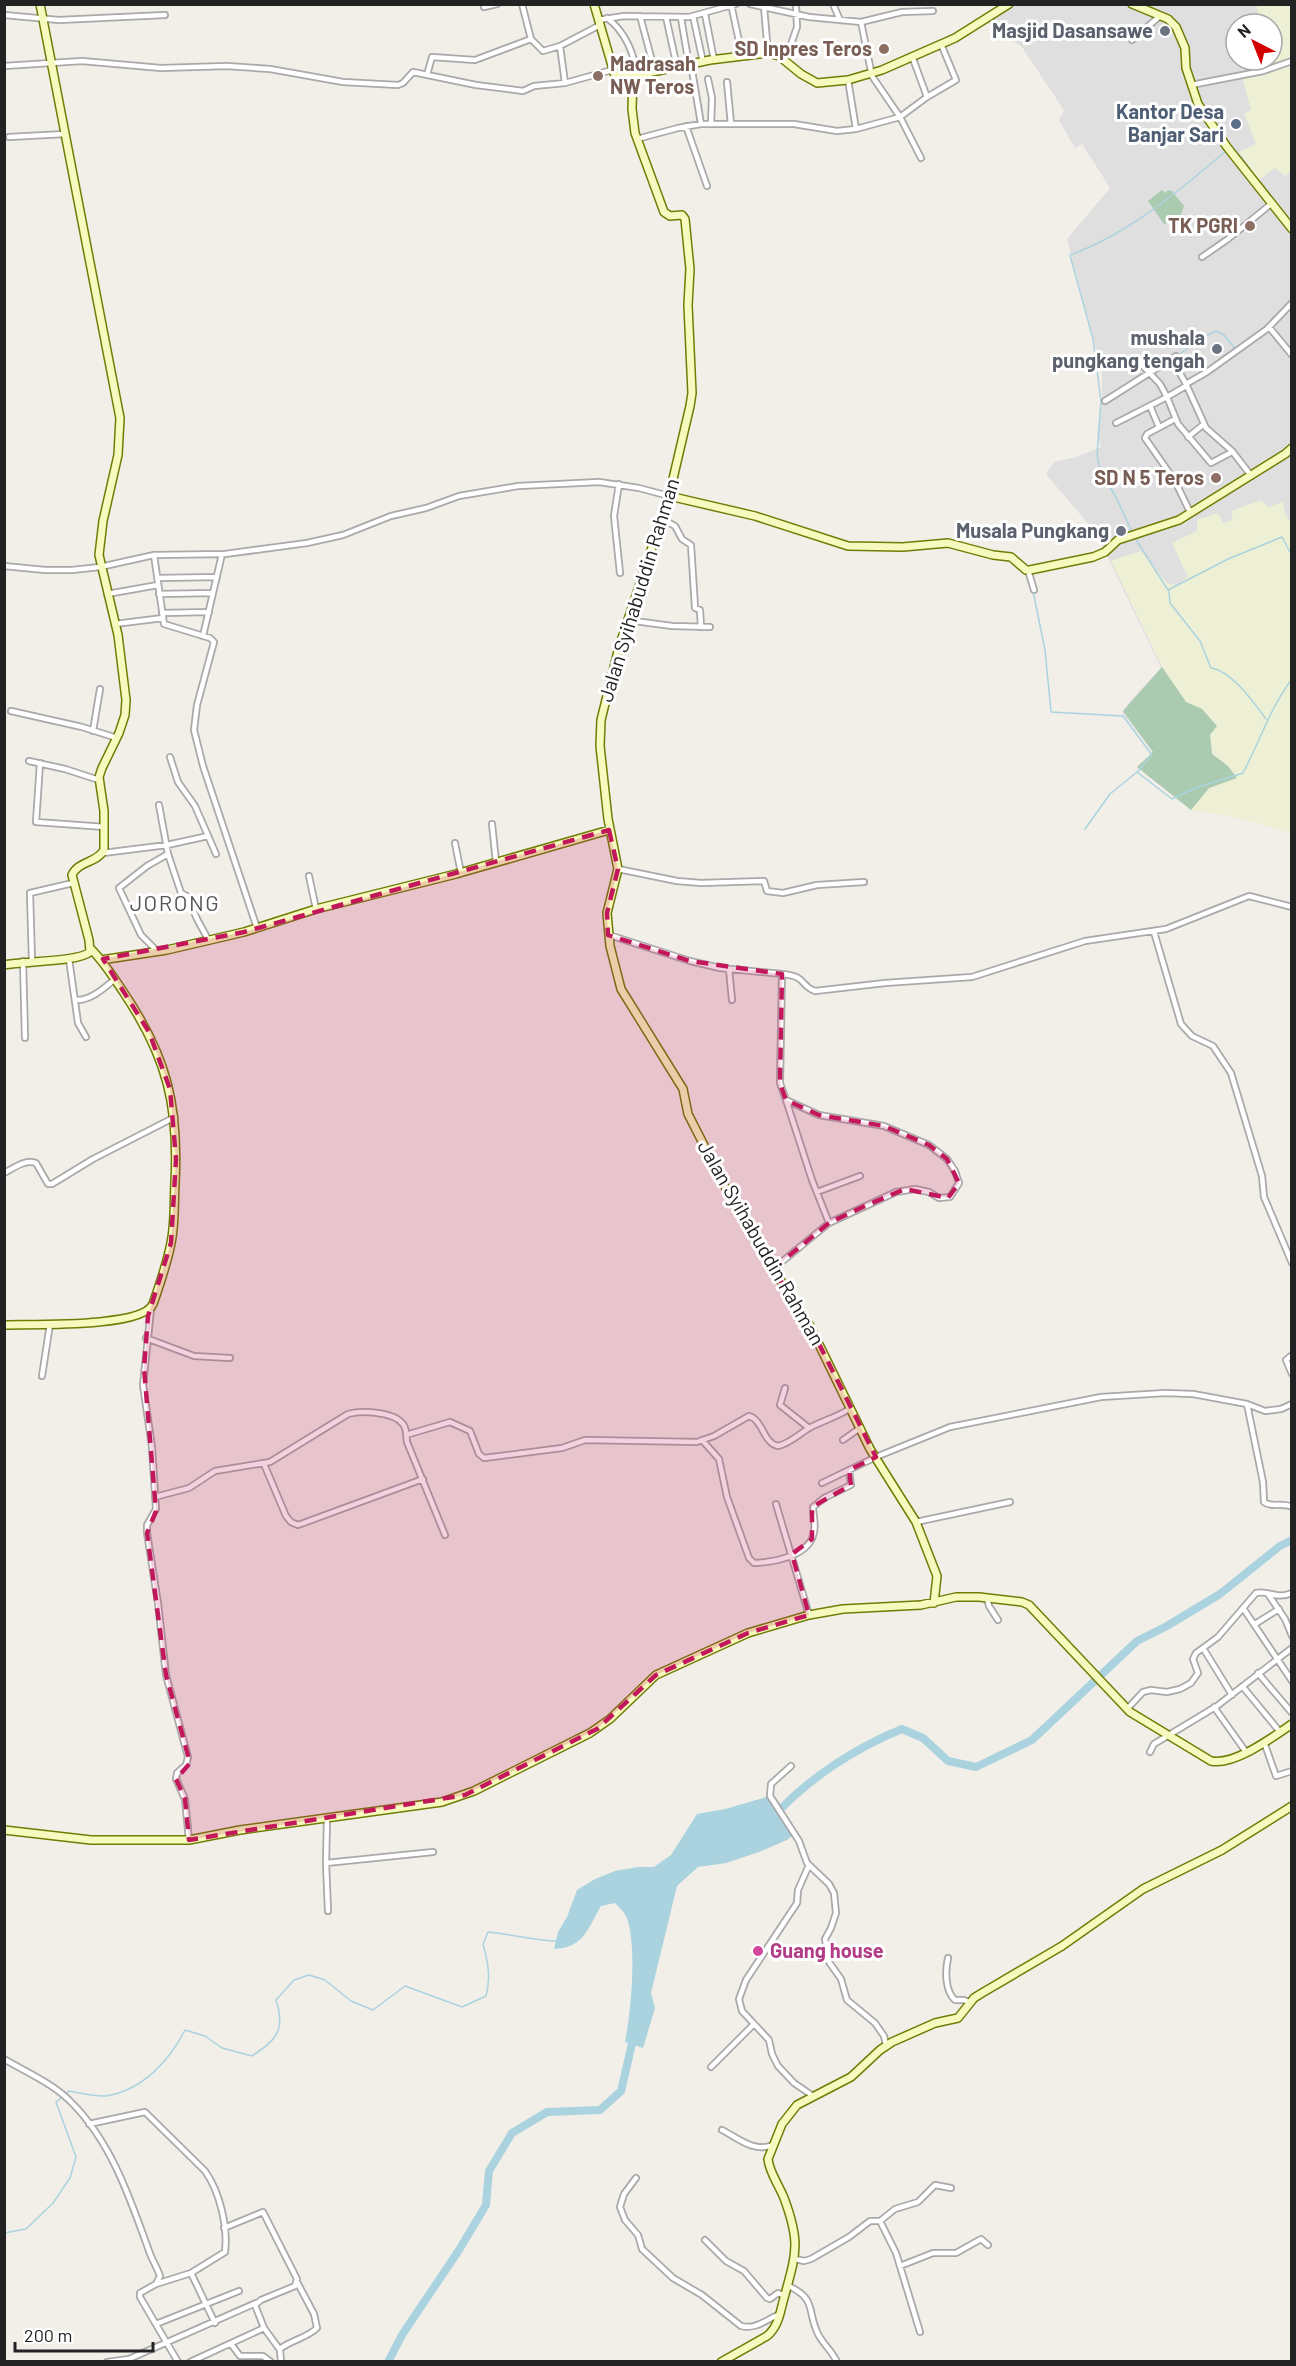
<svg xmlns="http://www.w3.org/2000/svg" width="1296" height="2366" font-family="Barlow,sans-serif">
<style>
.residential{fill:#e0dfdf;fill-rule:evenodd}
.farmland{fill:#eef0d5}
.cemetery{fill:#aacbaf}
.water{fill:#aad3df}
.lines{fill:none;stroke-linecap:round;stroke-linejoin:round}
.stream{stroke:#aad3df;stroke-width:1.5}
.river{stroke:#aad3df;stroke-width:8}
.street-casing{stroke:#a9a9a9;stroke-width:8}
.secondary-casing{stroke:#707d05;stroke-width:10}
.street{stroke:#fff;stroke-width:4.5}
.secondary{stroke:#f7fabf;stroke-width:7}
.marked{fill:#c2185b;fill-opacity:0.2;stroke:#c2185b;stroke-width:4.5;stroke-dasharray:12 8;stroke-linejoin:round}
.worship-dot{fill:#6b7280;stroke:#fff;stroke-width:2}
.education-dot{fill:#8d6e63;stroke:#fff;stroke-width:2}
.service-dot{fill:#5c6f8a;stroke:#fff;stroke-width:2}
.hotel-dot{fill:#d1479c;stroke:#fff;stroke-width:2}
.labels{text-anchor:middle;stroke-width:6;stroke-linejoin:round;paint-order:stroke}
.worship-label{font-size:20px;font-weight:bold;fill:#5b616d;stroke:#fff;text-anchor:end}
.education-label{font-size:20px;font-weight:bold;fill:#785e54;stroke:#fff;text-anchor:end}
.service-label{font-size:20px;font-weight:bold;fill:#4e5e75;stroke:#fff;text-anchor:end}
.street-label{font-size:20px;fill:#222;stroke:#fff}
.hotel-label{font-size:20px;font-weight:bold;fill:#b23c85;stroke:#fff;text-anchor:start}
.quarter-label{font-size:22px;letter-spacing:1.5px;fill:#555;stroke:#fff}
</style>
<rect width="100%" height="100%" fill="#f2efe9"/>
<!-- residential -->
<path class="residential" d="M1008 5H1291V833L1246 819 1191 810 1137 767 1153 752 1122 713 1130 701 1161 668 1096 533 1046 474 1054 462 1076 457 1101 447 1097 434 1102 402V372L1067 239 1110 188 1082 144 1075 148 1059 120 1064 110 1022 47 985 21ZM1236 24H1272V60H1236Z"/>
<!-- farmland -->
<path class="farmland" d="M1257 5H1291V171L1285 176 1275 168 1259 180 1239 152 1256 144 1244 113 1251 110 1242 76 1270 70 1267 60H1272V24H1259Z
M1261 500 1268 507 1283 502 1285 514 1292 524 1291 833 1234 817 1191 810 1209 788 1236 777 1228 766 1212 754 1210 735 1202 709 1186 702 1162 667 1111 561 1141 551 1168 584 1177 585 1188 577 1172 543 1197 531V520L1218 513 1223 523 1233 520 1231 511Z"/>
<!-- cemetery -->
<path class="cemetery" d="M1162 190 1165 193 1168 190 1172 191 1184 206 1179 220 1164 224 1148 201Z
M1162 667 1186 702 1202 709 1217 726 1210 735 1212 754 1228 766 1237 778 1209 788 1191 810 1137 767 1153 752 1123 711Z"/>
<!-- water -->
<path class="water" d="M770 1796 794 1834 787 1840 759 1852 726 1863 698 1867 677 1886 651 1993 655 2008 643 2048 625 2042C631 2012 637 1947 627 1918 624 1912 619 1907 615 1903L601 1906C588 1928 584 1948 554 1949L558 1932 567 1917 577 1890 595 1879 615 1871 638 1867H654L671 1855 697 1814 725 1809Z"/>
<g class="lines">
<!-- stream -->
<path class="stream" d="M1231 148 1241 157 1258 181
M1177 356 1200 339 1216 331 1224 335 1236 350
M1132 532 1116 497 1100 471 1097 455 1101 401 1093 339 1070 255C1128 234 1179 191 1226 151
M1135 538 1168 590 1228 559 1282 537 1292 556
M1033 591 1045 650 1051 712 1123 716 1152 755 1138 771
M1169 591 1170 603 1200 641 1211 668C1232 671 1254 703 1266 719
M1085 829 1110 794 1137 772 1172 799 1195 788 1243 773C1260 741 1270 708 1292 679
M4 2233 26 2229 53 2203 70 2178 76 2157 56 2102 69 2091C80 2093 95 2097 106 2096 143 2090 169 2061 185 2030L205 2036 222 2048 252 2056C276 2040 286 2031 276 2000L294 1980 309 1975 325 1980 351 2001 373 2010 405 1986 462 2007 486 1996C491 1977 488 1962 483 1944L488 1932C512 1934 534 1941 558 1941"/>
<!-- river -->
<path class="river" d="M775 1815C809 1778 855 1748 902 1729L923 1738 948 1761 976 1767 1032 1740 1137 1641 1167 1626 1220 1594 1280 1546 1292 1540
M388 2362 402 2335 459 2250 486 2205 489 2171 512 2133 547 2112 600 2110 621 2091 634 2035"/>
<!-- street casing -->
<g class="street-casing">
<path id="street" d="M522 4 531 39 543 51 560 46 565 83
M731 4 742 55
M750 4 809 17 861 22 872 76 900 117 921 158
M833 4 840 20
M484 7 497 4
M764 7 768 53
M705 14 714 60
M4 15 59 20 165 15
M640 16 655 72
M693 16 703 62
M666 17 677 67
M607 18C624 30 636 55 636 76
M681 18 689 65
M598 20 624 16 689 17 736 4
M861 22 902 12 933 11
M1132 40 1160 16
M560 46 600 25
M790 47 797 27 796 4
M912 56 927 97 956 80 941 44
M691 64 701 124
M4 66 82 61 161 68 227 66 270 69 343 82 398 85 403 83 413 72 476 85 523 91 534 86 565 83 612 70
M427 75 432 57 475 60 531 39
M708 79 712 98 711 124
M848 80 856 129
M727 82 731 124
M1191 85 1263 71 1292 61
M686 126 707 186
M9 137 65 134
M637 139 678 128 701 124H794L837 131 856 129 900 117 927 97
M1202 257 1228 239 1271 204
M1269 327 1292 355
M1172 359 1186 384
M1186 386 1167 397 1178 424 1211 463 1230 453
M1105 401 1176 356
M1150 406 1159 427
M1175 419 1147 434 1145 438 1175 481 1189 510
M1116 423 1167 397 1160 384 1140 363
M1188 437 1204 424
M1249 473 1232 451 1206 428 1186 384 1207 372 1267 329 1292 303
M619 484 614 516 620 573
M662 519 675 526 682 539 691 545 695 608 700 610 701 627
M154 555 164 624 210 638 214 642 197 705 194 730 203 766 257 928
M4 566 45 570H72L100 567 154 555 225 554 307 543 343 535 391 516 426 508 459 496 518 486 599 482 639 488 669 496
M1028 570 1034 590
M158 578 217 577
M107 594 158 585
M159 594 213 593
M162 613 209 612
M627 620 672 626 710 627
M115 624 163 618
M203 636 222 554
M11 711 82 727 117 738
M93 731 100 689
M170 757 178 782 195 806 216 854
M29 761 65 769 99 780
M40 763 36 822 105 827
M159 805 168 854 181 893 187 896 197 919 209 941
M492 824 496 862
M455 843 461 873
M103 853 167 845 208 836
M618 869 677 881 701 883 764 881 767 891 783 893 817 885 864 882
M309 876 316 909
M1154 932 1181 1024 1192 1036 1213 1046 1231 1073 1262 1176 1264 1197 1292 1263
M609 935 690 961 720 968 782 974 780 1083 786 1100 819 1115 884 1126 929 1145 947 1159 955 1171 959 1183 950 1197 939 1198 929 1192 915 1189 896 1192 829 1223 773 1269
M158 952 141 935 119 888 147 866 168 854
M69 959 78 1023 86 1037
M23 961 25 1038
M32 961 30 893 73 883
M729 969 732 1000
M782 974C807 976 800 986 815 991L885 983 972 977 1085 941 1166 929 1249 896 1292 907
M75 1000C90 1001 103 989 115 979
M786 1100 812 1180 829 1223
M4 1173C14 1168 25 1159 36 1163L48 1184H52L93 1159 175 1117
M817 1192 860 1176
M151 1309 143 1385 152 1447 156 1509 147 1525V1533L158 1603 166 1675 188 1757 186 1765 177 1773 176 1779 185 1799 189 1840
M146 1338 194 1356 230 1358
M1292 1355 1286 1360 1292 1374
M42 1376 50 1324
M785 1388 780 1405 809 1428
M1247 1404 1263 1482 1264 1502C1271 1508 1282 1502 1292 1507
M406 1435 450 1422 470 1431 479 1454 484 1458 562 1448 585 1440 697 1442 714 1436 749 1416C763 1420 763 1443 778 1446 791 1443 800 1433 811 1427 825 1420 839 1416 851 1408
M702 1440 719 1459 727 1497 749 1558 754 1563C773 1562 806 1557 813 1536 817 1526 813 1517 813 1507L824 1498 851 1485 849 1470
M843 1440 860 1428
M264 1464 286 1516 291 1522 298 1525 423 1479
M822 1483 876 1457 950 1427 1101 1397 1165 1393 1193 1394 1247 1404 1265 1411 1281 1409 1292 1404
M155 1497 189 1488 215 1471 270 1462 348 1414C362 1410 394 1412 403 1424 407 1429 406 1435 407 1442L445 1535
M776 1504 809 1615
M916 1522 1010 1502
M1268 1594 1285 1619 1292 1636
M987 1598 989 1606 998 1620
M1243 1608 1292 1681
M1255 1624 1279 1609
M1258 1673 1292 1713
M1243 1687 1280 1732
M1232 1695 1203 1648 1218 1637 1256 1593C1270 1590 1275 1600 1292 1593
M1214 1707 1246 1752
M1127 1709 1143 1692 1151 1690 1167 1692 1180 1689 1191 1683 1198 1673 1193 1659 1196 1653 1203 1648
M1264 1742 1276 1776 1292 1771
M1150 1752 1154 1744 1217 1706 1292 1648
M791 1766 771 1784 770 1796 799 1841 807 1863 829 1884 834 1893 836 1913 831 1928 825 1939 829 1962 841 1979 847 2000 875 2023 884 2036 886 2045
M327 1819 326 1863 328 1911
M326 1863 433 1852
M809 1865 798 1890 797 1903 746 1980 739 1999 742 2011 769 2040 772 2054 778 2066 794 2083 813 2096
M948 1958C945 1971 945 1991 955 2000H964L971 2003
M4 2059C26 2072 52 2083 70 2101 111 2141 130 2198 149 2251 152 2260 157 2267 160 2276L156 2284 140 2293V2297L178 2362
M711 2067 753 2025
M89 2124 145 2112 205 2171C220 2192 228 2227 225 2252L191 2273 156 2284
M722 2130C738 2138 754 2153 773 2145
M636 2178 624 2194 620 2207 625 2220 638 2235 642 2249 673 2278 702 2295 741 2326C756 2330 767 2319 780 2314
M880 2221 895 2209 918 2202 935 2185 951 2188
M224 2228 263 2212 297 2279 295 2286 261 2300 255 2305 264 2328 280 2350 281 2362
M705 2240 726 2261 744 2271 767 2298 770 2299 778 2293 785 2296
M795 2259 804 2261 811 2259 849 2237 870 2221H880L896 2253 920 2332
M900 2266 933 2253H956L981 2239 988 2245
M191 2273 215 2323
M787 2285C818 2300 806 2309 818 2334 823 2344 832 2351 837 2362
M156 2324 239 2291
M231 2344 240 2356H263L271 2362
M280 2349C291 2340 307 2338 317 2328L314 2314 297 2282
M107 2362 129 2359 256 2303
M190 2362 264 2328"/>
</g>
<!-- secondary casing -->
<g class="secondary-casing">
<path id="secondary" d="M594 4 615 76H633L632 109 635 133 664 212 670 216 682 215 685 219 690 269 688 305 692 393 690 406 669 496 619 647 601 720 600 746 608 819 618 869 607 913 610 946 621 989 683 1089 688 1114 733 1202 764 1255 810 1326 870 1449 916 1522 937 1576 934 1603
M1132 4 1168 19 1176 27 1185 48 1186 68 1198 104 1227 147 1292 229
M633 76 710 60 768 53 779 56 801 74 817 83 848 80 882 70 955 38 1009 4
M669 496 755 516 848 546 903 547 948 543 993 555 1011 557 1026 570H1030L1093 557 1105 552 1118 540 1179 520 1285 454 1292 448
M101 960 167 950 244 932 316 909 456 874 609 830
M4 965C24 961 78 962 90 952L89 940 72 875C78 861 97 863 104 850V811L99 777 102 768 119 733 125 715 126 700 118 635 99 555 103 521 118 455 120 418 40 4
M4 1325C30 1324 143 1328 153 1304 160 1284 167 1264 171 1243 175 1224 174 1203 175 1183 179 1106 167 1057 124 993 114 978 104 962 91 949
M4 1830 91 1840H189L240 1830 442 1802 474 1791 590 1733 610 1719 656 1675 748 1633 809 1615 843 1609 921 1605 956 1597H979L1022 1602 1029 1605 1130 1712 1211 1761C1234 1766 1273 1737 1292 1724
M721 2362 767 2336C779 2326 780 2312 784 2298 796 2254 801 2243 784 2198 779 2185 769 2172 768 2159L782 2124 797 2105 851 2077 880 2050 892 2042 935 2023 958 2018 974 1998 982 1993 1062 1946 1143 1889 1222 1850 1292 1806"/>
</g>
<!-- street -->
<use href="#street" class="street"/>
<!-- secondary -->
<use href="#secondary" class="secondary"/>
</g>
<!-- marked area -->
<path class="marked" d="M609 830 618 869 607 913 608 935 690 961 782 974 780 1083 786 1100 819 1115 884 1126 929 1145 947 1159 959 1183 948 1198 905 1189 865 1206 829 1223 773 1269 810 1326 876 1457 849 1470 851 1485 812 1507V1539L792 1554 809 1615 748 1633 656 1675 597 1729 465 1795 189 1840 185 1799 176 1779 190 1763 166 1675 147 1533 156 1511 144 1368 148 1316 171 1243 176 1159 170 1089 149 1032 103 959 244 932Z"/>
<!-- markers -->
<g class="worship-dot">
<circle cx="1165" cy="31" r="6"/>
<circle cx="1217" cy="349" r="6"/>
<circle cx="1121" cy="531" r="6"/>
</g>
<g class="education-dot">
<circle cx="884" cy="49" r="6"/>
<circle cx="598" cy="76" r="6"/>
<circle cx="1250" cy="226" r="6"/>
<circle cx="1216" cy="478" r="6"/>
</g>
<circle class="service-dot" cx="1236" cy="124" r="6"/>
<circle class="hotel-dot" cx="758" cy="1951" r="6"/>
<g class="labels">
<!-- worship labels -->
<g class="worship-label">
<text x="1153" y="38">Masjid Dasansawe</text>
<text x="1205" y="345">mushala<tspan x="1205" dy="23">pungkang tengah</tspan></text>
<text x="1109" y="538">Musala Pungkang</text>
</g>
<!-- education labels -->
<g class="education-label">
<text x="872" y="56">SD Inpres Teros</text>
<text x="610" y="71" text-anchor="start">Madrasah<tspan x="610" dy="23">NW Teros</tspan></text>
<text x="1238" y="233">TK PGRI</text>
<text x="1204" y="485">SD N 5 Teros</text>
</g>
<!-- service labels -->
<g class="service-label">
<text x="1224" y="119">Kantor Desa<tspan x="1224" dy="23">Banjar Sari</tspan></text>
</g>
<!-- street labels -->
<g class="street-label">
<text transform="translate(639 590) rotate(-73)" y="7">Jalan Syihabuddin Rahman</text>
<text transform="translate(761 1243) rotate(60)" y="7">Jalan Syihabuddin Rahman</text>
</g>
<!-- hotel labels -->
<g class="hotel-label">
<text x="770" y="1958">Guang house</text>
</g>
<!-- quarter labels -->
<g class="quarter-label">
<text x="175" y="911">JORONG</text>
</g>
</g>
<!-- border -->
<rect width="1296" height="2366" fill="none" stroke="#222222" stroke-width="12"/>
<!-- north arrow -->
<g transform="translate(1254 42) rotate(318)"><circle r="28" fill="#ffffff" stroke="#a7a7a7" stroke-width="1.5"/>
<path d="M0-4.5L10 22L0 15L-10 22Z" fill="#d40000"/>
<text y="-9" font-size="16" font-weight="bold" text-anchor="middle" fill="#222222">N</text>
</g>
<!-- scale -->
<path d="M15 2342v9h138v-9" fill="none" stroke="#222222" stroke-width="3"/>
<text x="24" y="2342" font-size="18" fill="#222222" stroke="#ffffff" stroke-width="4.5" paint-order="stroke">200 m</text>
</svg>
